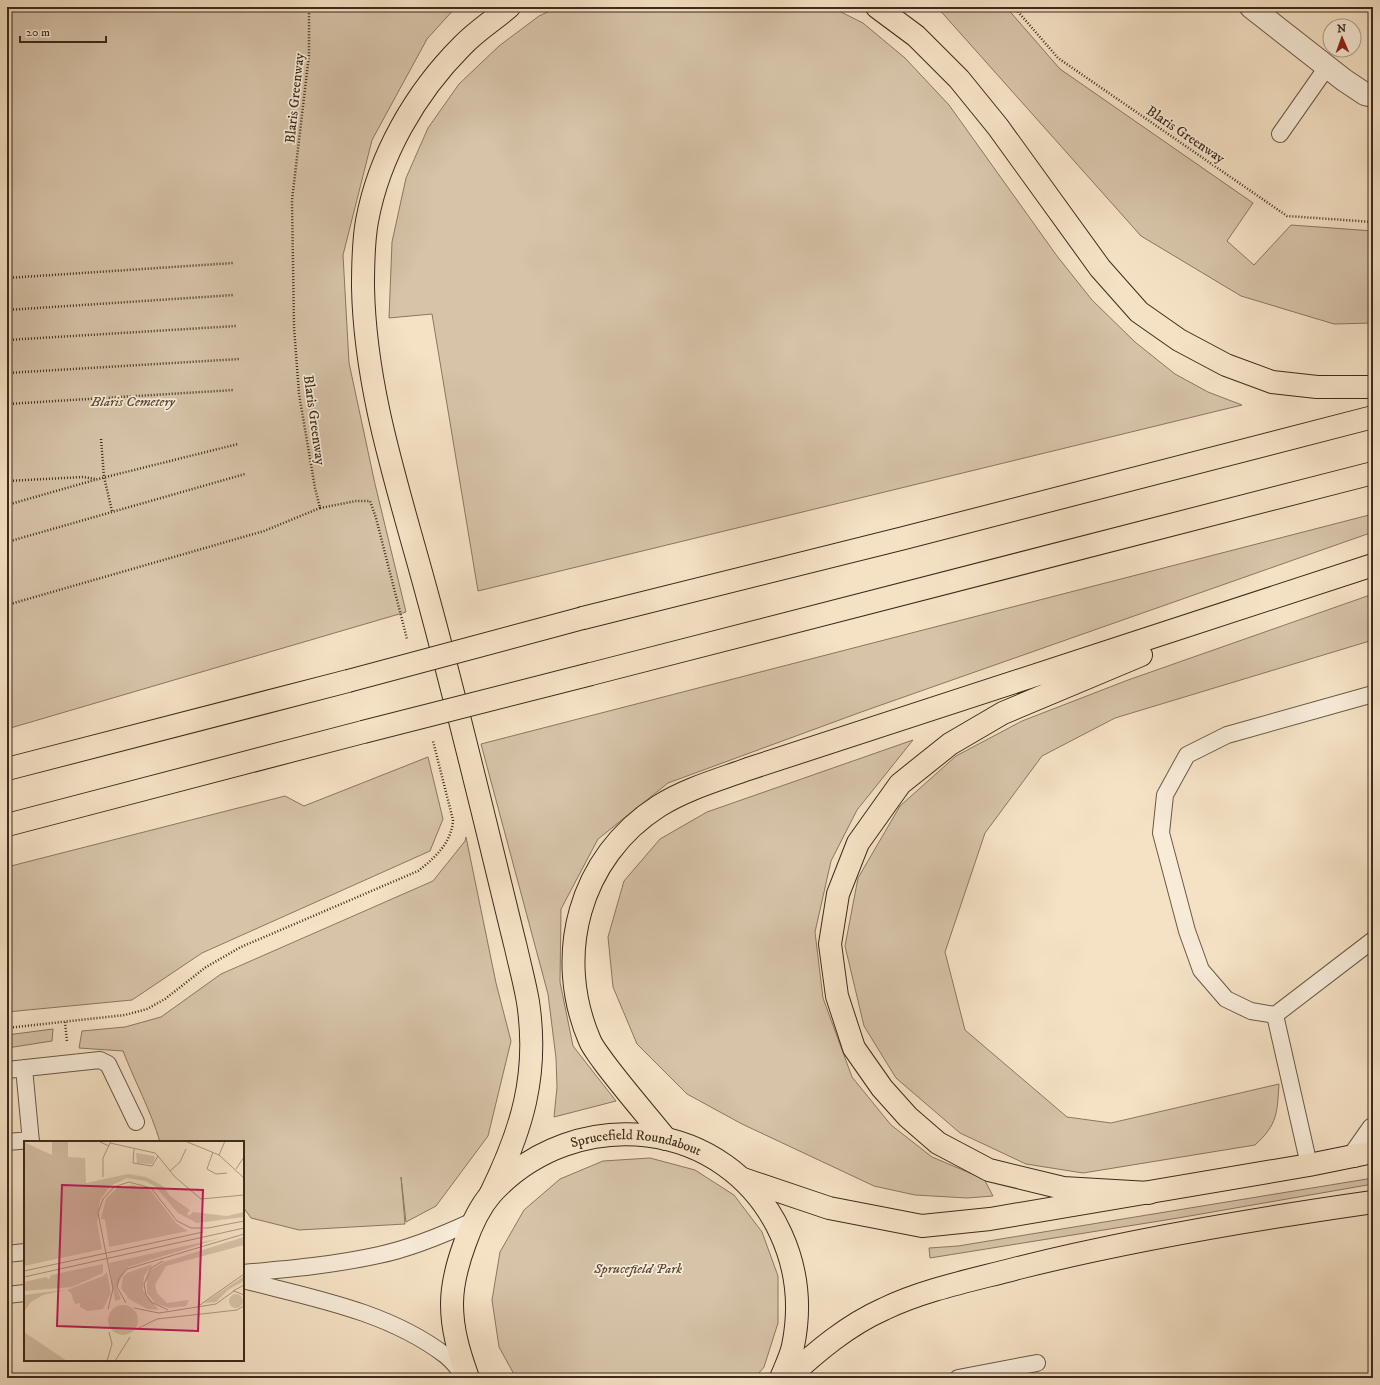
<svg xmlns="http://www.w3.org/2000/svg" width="1380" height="1385" font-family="'IM FELL DW Pica',serif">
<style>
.green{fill:#d6c3a8;stroke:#8a7762}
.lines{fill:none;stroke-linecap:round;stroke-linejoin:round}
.service-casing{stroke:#6b5946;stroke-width:18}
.minor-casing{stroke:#6b5946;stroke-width:24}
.trunk-casing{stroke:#3d2b1b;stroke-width:24}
.motorway-casing{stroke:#3d2b1b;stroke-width:24}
.path{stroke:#3d2b1b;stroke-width:2.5;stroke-dasharray:1 2;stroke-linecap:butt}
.service{stroke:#f8ecd9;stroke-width:16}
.minor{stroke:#f8ecd9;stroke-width:22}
.trunk{stroke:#f5e2c5;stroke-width:22}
.motorway{stroke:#f5e2c5;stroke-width:22}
.motorway-bridge-casing{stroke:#3d2b1b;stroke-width:24;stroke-linecap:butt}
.motorway-bridge{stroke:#f5e2c5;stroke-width:22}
.labels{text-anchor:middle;stroke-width:3.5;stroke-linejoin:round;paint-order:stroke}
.street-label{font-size:14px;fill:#3d2b1b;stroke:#f8ecd9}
.park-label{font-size:14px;font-style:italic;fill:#5c4937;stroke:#f8ecd9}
.inset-road{fill:none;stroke:#ab9981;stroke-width:1}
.view{fill:#c2185b;fill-opacity:0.15;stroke:#c2185b;stroke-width:2}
.inset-edge{fill:none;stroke:#3d2b1b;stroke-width:2}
</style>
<rect width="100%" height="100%" fill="#f5e2c5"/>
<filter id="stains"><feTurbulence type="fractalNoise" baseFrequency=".005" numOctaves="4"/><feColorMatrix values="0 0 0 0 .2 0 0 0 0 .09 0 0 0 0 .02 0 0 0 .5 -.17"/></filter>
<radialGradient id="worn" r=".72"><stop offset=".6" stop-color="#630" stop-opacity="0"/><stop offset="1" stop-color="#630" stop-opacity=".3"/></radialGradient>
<!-- green -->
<path class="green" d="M7 7H456L427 39 372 140 343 255 349 363 375 484 406 612 7 729Z
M558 7H831L863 23 905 58 949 105 1057 256 1092 300 1135 342 1175 374 1208 392 1242 405 478 591 432 314 389 318 392 242 406 178 428 128 459 84 499 46 539 16Z
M937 7H1006L1060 69 1253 203 1227 241 1254 265 1291 225 1373 231V323L1334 324 1241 296 1141 236Z
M1373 514V532L864 711 668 783 598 839 561 909 560 982 573 1046 616 1101 554 1117 557 1087 556 1058 548 994 481 744Z
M1373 594V640L1115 718 1042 756 985 833 945 952 965 1030 1067 1117 1111 1123 1279 1084C1277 1113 1278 1124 1255 1145L1083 1173 1026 1164 960 1133 896 1078 864 1026 845 946 858 878 900 806 956 756 1022 721 1128 680Z
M913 740 857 810 831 861 815 932 823 998 852 1077 891 1125 932 1157 984 1179 993 1196 967 1198 915 1195 874 1186 742 1124 687 1094 637 1044 613 987 608 937 624 881 660 839 707 812Z
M428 757 443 819 430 851 202 953 132 1000 7 1012V867L285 796 304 806Z
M466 837 496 983 511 1041 488 1136 436 1206 406 1222 401 1177 405 1224 299 1230 251 1218 243 1207V1142H160C151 1111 135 1082 123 1051L79 1048 82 1031 125 1027 161 1017 221 974 433 881 465 841Z
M53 1029 52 1041 7 1048V1035Z
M650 1158 695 1170 734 1195 762 1232 778 1276V1323L764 1367 755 1378H516L499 1347 492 1300 500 1252 524 1210 560 1179 603 1161Z
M1373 1178V1184L1178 1218 930 1258 929 1248 958 1246Z"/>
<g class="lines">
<!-- service casing -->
<g class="service-casing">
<path id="service" d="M1280 134 1327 67
M1373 694 1227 735 1187 755 1165 795 1161 833 1187 931 1201 970 1226 999 1251 1011 1275 1015 1373 940
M1275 1015 1309 1165
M24 1068 31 1142
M7 1070 100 1060 108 1064 136 1122
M7 1142 31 1140
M7 1254 25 1252
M243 1273C289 1269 334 1265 379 1255 412 1248 443 1235 473 1221
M243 1280C312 1298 387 1311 445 1355 453 1361 458 1369 464 1375
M7 1295 25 1293
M958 1378 1037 1363"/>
</g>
<!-- minor casing -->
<g class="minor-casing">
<path id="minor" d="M1251 7 1344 80 1365 94 1373 96
M1354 1156 1373 1129"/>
</g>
<!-- trunk casing -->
<g class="trunk-casing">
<g id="trunk">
<path d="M743 1179 829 1208 922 1226 990 1219 1309 1165 1373 1152"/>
<path id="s1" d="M468 1378C459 1353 452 1330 452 1304 452 1283 458 1262 465 1243 471 1226 479 1208 491 1194 575 1102 728 1117 781 1234 797 1269 801 1307 793 1346 791 1356 785 1368 781 1378"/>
<path d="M788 1378C817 1351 848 1325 884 1309 926 1289 973 1280 1018 1268 1134 1239 1254 1219 1373 1202"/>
</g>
</g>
<!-- motorway casing -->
<g class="motorway-casing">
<path id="motorway" d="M877 7 916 36 959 79 998 127 1100 268 1139 312 1179 340 1226 365 1272 382 1317 387H1373
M583 618 904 538 1373 417
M1141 655 1003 713 950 744 900 784 858 843 838 894 830 944 837 996 854 1048 882 1088 908 1117 938 1143 989 1170 1063 1188 1149 1193
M591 674 1373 473
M7 769 348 681
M7 825 363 732
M666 1139C645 1113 623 1088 603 1061 599 1055 593 1048 590 1041 553 956 579 857 659 806 686 789 718 780 748 769L1373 565
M490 1195C522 1130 539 1075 528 1002 525 984 520 966 516 948 487 830 459 711 427 594 400 493 365 393 363 287 363 266 363 243 367 221 379 156 415 93 462 46 476 31 494 20 509 7"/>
</g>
<!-- path -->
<path class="path" d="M1014 7 1058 58 1287 216 1373 222
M7 278 233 263
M7 310 234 295
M7 340 236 326
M7 373 239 359
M7 404 234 390
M101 439 104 477 112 511
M7 481 83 477 96 479
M7 505 98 479 238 444
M320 508 356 501H370L376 518 407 639
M7 542 245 474
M7 605 264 531 320 508 315 488 299 394 294 327 292 200 309 55V7
M65 1022 67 1042
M7 1028 125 1015 147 1009 165 999 206 967 241 947 418 871C435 858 452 842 453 820L433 741"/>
<!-- service -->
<use href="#service" class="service"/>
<!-- minor -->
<use href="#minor" class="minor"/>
<!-- trunk -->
<use href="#trunk" class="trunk"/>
<!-- motorway -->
<use href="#motorway" class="motorway"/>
<!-- motorway-bridge casing -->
<g class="motorway-bridge-casing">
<path id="motorway-bridge" d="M348 681 583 618
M363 732 591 674"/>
</g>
<!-- motorway-bridge -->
<use href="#motorway-bridge" class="motorway-bridge"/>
</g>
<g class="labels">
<!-- street labels -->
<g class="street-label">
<text transform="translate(294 98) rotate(-84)" y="5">Blaris Greenway</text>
<text transform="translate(1186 134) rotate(34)" y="5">Blaris Greenway</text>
<text transform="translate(315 420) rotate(82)" y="5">Blaris Greenway</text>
<text dy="5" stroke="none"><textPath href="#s1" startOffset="357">Sprucefield Roundabout</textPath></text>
</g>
<!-- park labels -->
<g class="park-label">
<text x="133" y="406">Blaris Cemetery</text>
<text x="638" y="1273">Sprucefield Park</text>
</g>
</g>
<!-- overview -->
<g transform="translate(24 1141)">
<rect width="220" height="220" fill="#f5e2c5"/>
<path d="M28 0H44V16L61 17 62 42 104 33 122 36 139 45 146 55 166 69 163 73 165 75 169 71 203 75 220 71V76L173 82 154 72 131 45 121 40 103 37 86 45 76 59 73 82 78 108 0 125V1L28 14ZM112 12 130 15 131 17 128 23 113 22ZM109 44 126 49 153 83 164 90 85 106 81 78H77L82 58 93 47ZM220 96V104L142 125 131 144 133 152 143 162 165 159 162 165 145 167 132 163 123 152V136L127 129 140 121ZM197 97 104 126 92 146 97 158 91 160 85 122ZM79 123V132L48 146 0 150V141L22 136 25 138 27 134ZM129 123 120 135 119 149 135 169 123 168 105 158 97 147 99 136 103 132ZM83 131 87 152 79 168 64 170 56 166V162L51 163 47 152 43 149 79 135ZM220 135V140L204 149 192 161 180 162ZM40 149 19 154 7 161 0 171V154ZM205 160a7 7 0 1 1 14 0a7 7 0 1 1-14 0ZM84 179a15 15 0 1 1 30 0a15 15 0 1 1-30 0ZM0 191 43 220H0Z" fill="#d6c3a8"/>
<path class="inset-road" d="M74 0 85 5M161 0 195 14 220 37M86 2 131 12 134 15 128 25 109 22 110 8M189 11 183 28 192 33 203 32M195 14 201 0M134 15 151 36 177 58 220 54M212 28 220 16M146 30 156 21 162 8M79 36V17L87 0M139 120 127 127 120 143 122 154 127 161 144 169M0 130 179 91M0 136 220 87M209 150 220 144M102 162 93 146 95 137 103 128 220 93M173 166 220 133M110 167 135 172 192 163 210 150 220 154M84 168 89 148 74 72 79 58 90 46 105 41 127 47 153 80 167 87H184L220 80M113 188 133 178 213 169 220 165M83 220 88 203 85 191M91 220 106 196"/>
<path class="view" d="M38 44 179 49 174 190 33 185Z"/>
<rect width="220" height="220" class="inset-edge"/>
</g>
<!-- margin -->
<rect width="1380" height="1385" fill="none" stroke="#f5e2c5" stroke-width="24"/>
<rect x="8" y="8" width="1364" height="1369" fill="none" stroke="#3d2b1b" stroke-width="2"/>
<rect x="12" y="12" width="1356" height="1361" fill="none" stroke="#3d2b1b"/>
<!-- north arrow -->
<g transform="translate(1342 38) rotate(358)"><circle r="19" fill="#f8ecd9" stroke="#ad9f8d"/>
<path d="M0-3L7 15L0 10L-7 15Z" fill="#8f2418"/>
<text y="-6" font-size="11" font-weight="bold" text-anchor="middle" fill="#3d2b1b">N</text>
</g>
<!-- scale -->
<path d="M20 36v6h86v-6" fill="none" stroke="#3d2b1b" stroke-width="2"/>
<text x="26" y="36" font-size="12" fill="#3d2b1b" stroke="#f8ecd9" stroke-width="3" paint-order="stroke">20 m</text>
<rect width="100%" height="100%" filter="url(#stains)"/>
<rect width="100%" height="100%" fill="url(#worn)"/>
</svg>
